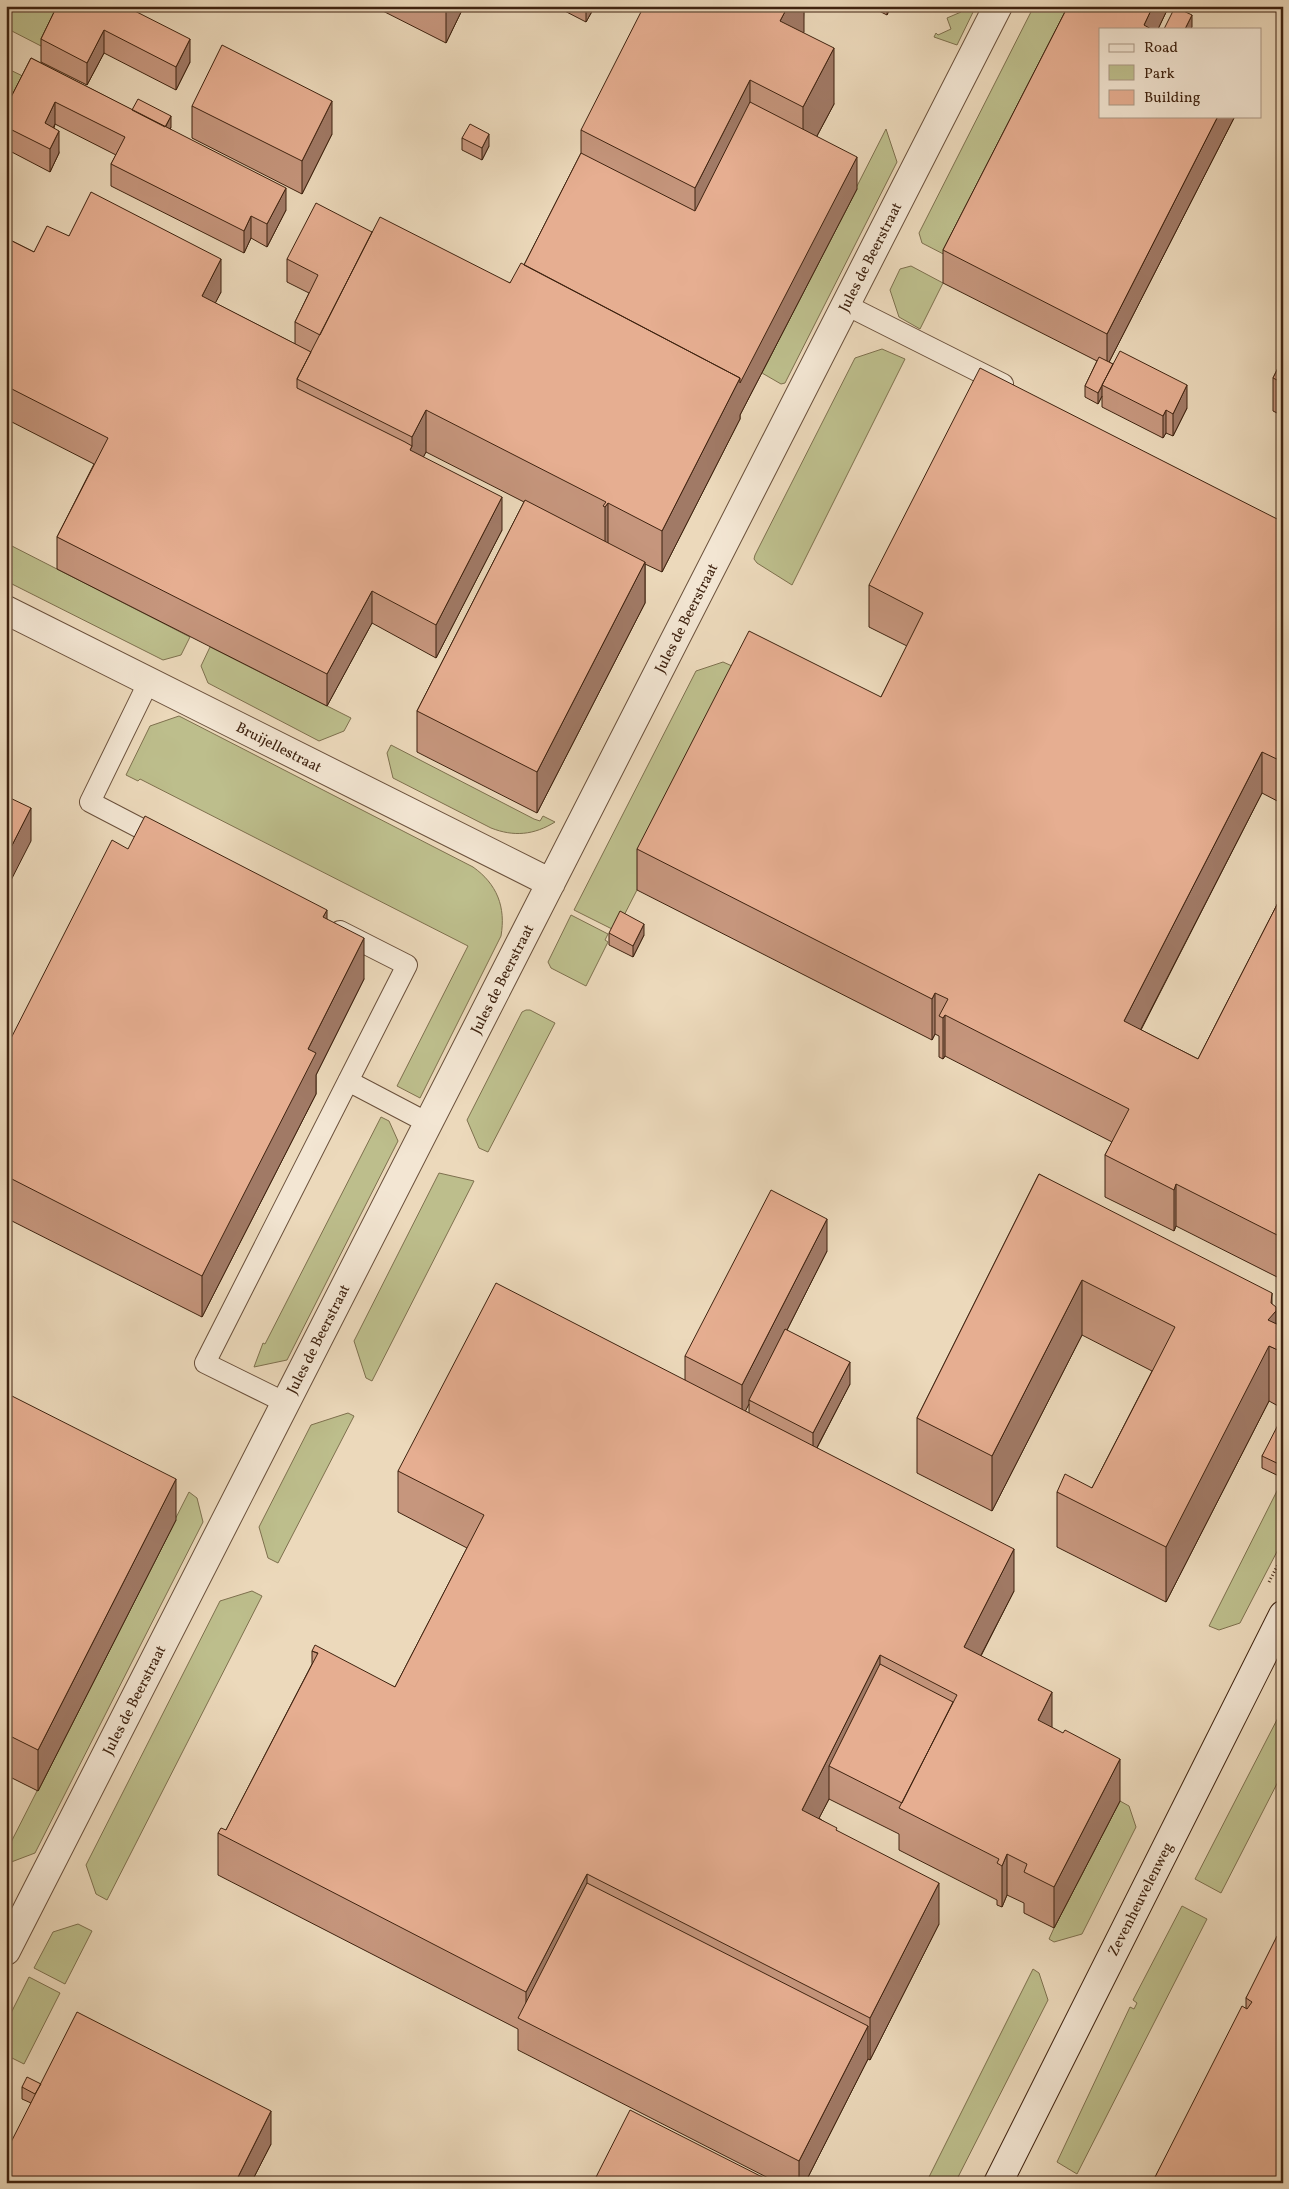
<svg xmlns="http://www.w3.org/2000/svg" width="1289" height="2189" font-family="Vollkorn,serif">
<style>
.green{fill:#bdbe8c;stroke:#7e704e}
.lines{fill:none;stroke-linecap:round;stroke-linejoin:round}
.lane-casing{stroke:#6a503b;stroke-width:22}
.street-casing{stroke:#6a503b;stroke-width:30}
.secondary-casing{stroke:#3f2310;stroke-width:30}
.path{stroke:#3f2310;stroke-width:3;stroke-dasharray:1 2.5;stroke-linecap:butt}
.lane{stroke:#f3e6d3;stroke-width:20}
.street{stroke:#f3e6d3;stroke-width:28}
.secondary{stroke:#f3e6d3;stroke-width:28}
.wall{fill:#c6967d;stroke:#3f2310;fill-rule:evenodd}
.shaded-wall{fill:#a17a66;stroke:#3f2310}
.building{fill:#e6ae91;stroke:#3f2310}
.labels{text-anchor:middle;stroke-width:5;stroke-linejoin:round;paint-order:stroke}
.street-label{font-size:15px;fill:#3f2310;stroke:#f3e6d3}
</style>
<rect width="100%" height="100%" fill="#ecd9bb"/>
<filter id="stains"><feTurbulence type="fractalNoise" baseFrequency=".004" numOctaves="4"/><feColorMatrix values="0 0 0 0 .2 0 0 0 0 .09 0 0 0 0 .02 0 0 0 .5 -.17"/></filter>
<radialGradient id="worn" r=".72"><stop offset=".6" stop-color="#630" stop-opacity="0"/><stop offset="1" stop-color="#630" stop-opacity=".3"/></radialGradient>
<!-- green -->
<path class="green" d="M6 6H61L41 46 6 28Z
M958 6H976L957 45 934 37 936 33 938 35 951 29 947 18 961 12Z
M1034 6H1085L955 260 922 243 919 233Z
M6 68 31 80 6 129Z
M886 129 897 162 785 383 781 384 762 373Z
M911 266 943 283 920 329 899 317 890 290 900 269Z
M882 349 905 359 792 585 757 563 754 559 755 555 855 358Z
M6 543 190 637 181 655 163 660 6 581Z
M210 647 351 718 344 731 319 741 208 683 201 666Z
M723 662 748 673 616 931 574 910 696 671Z
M179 716 473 867C497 884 506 907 501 936L420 1098 397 1086 468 946 140 779 138 781 126 775 150 726Z
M391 745 534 819 540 821 543 816 555 822C534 835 514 837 491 828L393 778 387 753Z
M571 915 608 934 605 940 608 942 586 986 551 968 548 962Z
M526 1010H530L555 1023 488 1152 479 1148 467 1120 522 1012Z
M381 1117 389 1121 398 1141 287 1360 254 1367 263 1343 265 1344Z
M439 1173 474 1181 372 1381 366 1378 354 1341Z
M348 1413 354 1416 278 1563 268 1558 259 1527 311 1425Z
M1283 1479V1540L1240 1623 1219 1630 1209 1626Z
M189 1492 197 1498 203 1522 35 1853 6 1864V1852Z
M252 1591 262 1596 107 1900 96 1894 86 1865 220 1601Z
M1283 1708V1772L1221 1893 1195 1879Z
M1120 1801 1129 1806 1136 1827 1082 1934 1054 1942 1049 1939 1054 1928Z
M1182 1906 1207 1919 1077 2174 1057 2162 1130 2007 1134 2009 1137 2003 1133 2000Z
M78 1924 92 1931 65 1984 34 1968 53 1932Z
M1033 1969 1039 1973 1048 2000 955 2183H937L928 2179Z
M29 1977 60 1993 24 2064 6 2055V2023Z"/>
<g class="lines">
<!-- lane casing -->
<g class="lane-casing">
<path id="lane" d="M846 305 1003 384
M149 681 90 802 163 840
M348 1081 428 1123
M286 1403 205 1363 407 965 340 931"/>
</g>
<!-- street casing -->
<g class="street-casing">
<path id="street" d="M6 610 551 883
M6 1951 998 6"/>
</g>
<!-- secondary casing -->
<g class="secondary-casing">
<path id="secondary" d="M998 2183 1283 1615"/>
</g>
<!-- path -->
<path class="path" d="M1269 1582 1283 1555"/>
<!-- lane -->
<use href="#lane" class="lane"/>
<!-- street -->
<use href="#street" class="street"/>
<!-- secondary -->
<use href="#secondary" class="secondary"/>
</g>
<!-- wall -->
<path class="wall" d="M57 6 190 62 176 90 104 53 87 85 41 62V39Z
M373 6H464L446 43Z
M555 6H595L586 22Z
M804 6 803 33 834 104 817 136 857 189 740 415V419L662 572 645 564V603L537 813 417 752V711L524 502 426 452 423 457 502 530 436 658 372 623 327 706 57 569V537L94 464 6 419V238L34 252 69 236 221 292 215 303 295 344V322L309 293 287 282V259L372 232 510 283 524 265 581 153V130Z
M869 6H891L887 15Z
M1068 6H1169L1158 29H1100V116H1235L1109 362 1187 408 1173 436 1166 433 1163 438 1102 407V396L1098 404 1085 397V386L1097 361 943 283V250Z
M31 58 132 110 171 127 170 129 286 210 267 247 251 238 244 253 111 186V164L116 155 55 124 54 128 59 153 50 172 6 149V107Z
M192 106 332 134 302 194 192 138Z
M462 138 489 146 482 160 462 150Z
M1283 358V416L1273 411V378Z
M1283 522V804L1262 793 1141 1030 1198 1059 1283 893V1280L1176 1226 1174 1231 1105 1197V1155L1112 1142 945 1056 943 1059 939 1057V1036L935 1034 932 1040 637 890V849L881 697 907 646 869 627V585Z
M128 849 327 919 364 979 316 1075V1094L202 1317 6 1218V1048Z
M609 933 644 935 633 957 609 945Z
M1039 1174 1272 1304 1276 1324 1283 1327V1401L1280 1407 1269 1401 1166 1602 1057 1547V1492L1092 1488 1152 1371 1082 1335 992 1511 917 1473V1418Z
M827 1251 787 1330 850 1384 817 1448 1014 1591 981 1656 1052 1727 1120 1801 1054 1928 1024 1913V1903L1007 1895 1002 1907 997 1905V1900L899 1850V1834L829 1799 819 1818 837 1831 939 1924 870 2060 868 2059 805 2183H778L518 2050V2029L218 1875V1833L226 1830 312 1664V1651L395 1687 467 1548 398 1512V1471L685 1380V1356ZM749 1404V1413L745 1411Z
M6 1393 176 1520 38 1791 6 1775Z
M1283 1423V1478L1262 1468V1456Z
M1283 1938V2183H1153V2181L1246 2008V1998Z
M41 2084 271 2144 251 2183H6L31 2103 22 2099V2087Z"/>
<!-- shaded-wall -->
<path class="shaded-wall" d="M448 6H464L446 43V11Z
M586 6H595L586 22Z
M788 6H804V32L780 76V21Z
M887 6H891L887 15Z
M1153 6H1169L1158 29H1144V25Z
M1192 15V27L1191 29H1185Z
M104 30V53L87 85V63Z
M190 39V62L176 90V67Z
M834 48V104L803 162V107Z
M750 80V135L695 244V188Z
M332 101V134L302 194V161Z
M55 102V124L45 145V123Z
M171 116V127L163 143V132Z
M1218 116H1235L1107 366V334Z
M59 131V153L50 172V149Z
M489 134V146L482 160V148Z
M857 157V189L740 415V419L662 572V531L740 378Z
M286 188V210L267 247V224Z
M251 216V238L244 253V231Z
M221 259V292L202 329V296Z
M1113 364 1102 385V396L1098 404V393Z
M1187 385V408L1173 436V414Z
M426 410V452L410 483V450L412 446V437Z
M1166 410V433L1163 438V416Z
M502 497V530L436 658V625Z
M608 503V544L605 549V507Z
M645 562V603L537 813V772Z
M372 591V623L327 706V674Z
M1262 752V793L1124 1062V1021Z
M31 808V841L6 890V857Z
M327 910V951L323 917Z
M644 924V935L633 957V946Z
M364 938V979L316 1075V1094L202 1317V1276L308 1049Z
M935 993V1034L932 1040V999Z
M945 1015V1056L943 1059V1018Z
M1176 1184V1226L1174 1231V1190Z
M827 1219V1251L751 1401 749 1400V1404L742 1418V1385Z
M1082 1280V1335L992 1511V1456Z
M1272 1293V1315L1276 1311V1349L1269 1346V1401L1166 1602V1547L1268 1320Z
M1283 1346V1401L1280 1407V1351Z
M850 1362V1384L813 1455V1433Z
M176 1479V1520L38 1791V1750Z
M1014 1549V1591L964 1688V1647Z
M880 1655V1697L829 1766V1799L802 1851V1810Z
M1052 1692V1734L1038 1720Z
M1120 1759V1801L1054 1928V1887Z
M1007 1854V1895L1002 1907V1866Z
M587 1874V1916L526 2022V1992Z
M939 1883V1924L870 2060V2018Z
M868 2026V2059L805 2183H799V2161Z
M271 2111V2144L251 2183H235Z"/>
<!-- building -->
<path class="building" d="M57 6H125L190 39 176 67 104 30 87 63 41 39Z
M437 6H448L446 11Z
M644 6H788L780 21 834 48 803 107 750 80 695 188 581 130Z
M1068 6H1153L1144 25 1151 29H1100V116H1218L1107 334 943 250Z
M1175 7 1192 15 1185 29H1164Z
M222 45 332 101 302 161 192 106Z
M31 58 286 188 267 224 251 216 244 231 111 164 125 137 55 102 45 123 59 131 50 149 6 127V107Z
M138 99 171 116 165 127 132 110Z
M750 102 857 157 740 383V378L524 265 581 153 695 211Z
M470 124 489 134 482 148 462 138Z
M91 192 221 259 202 296 311 352 297 379V388L405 442 412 446 410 450 502 497 436 625 372 591 327 674 57 537 108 438 6 386V238L34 252 47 226 69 236Z
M316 203 372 232 320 335 295 322 318 275 287 259Z
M380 217 510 283 521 263 740 378 662 531 608 503 605 507 603 506 606 502 426 410 412 437 297 379Z
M1120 351 1187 385 1173 414 1166 410 1163 416 1102 385Z
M1099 357 1113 364 1098 393 1085 386Z
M1283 358V383L1273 378Z
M980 368 1283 522V762L1262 752 1124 1021 1198 1059 1283 893V1238L1176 1184 1174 1190 1105 1155 1129 1109 945 1015 943 1018 939 1016 948 999 935 993 932 999 637 849 749 631 881 697 923 613 869 585Z
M525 500 645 562 537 772 417 711Z
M6 796 31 808 6 857Z
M145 816 327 910 323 917 364 938 308 1049 316 1053 202 1276 6 1176V1048L112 840 128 849Z
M620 911 644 924 633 946 609 933Z
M1039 1174 1272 1293 1271 1303 1276 1307V1311L1268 1320 1283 1327V1346L1280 1351 1269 1346 1166 1547 1057 1492 1065 1474 1092 1488 1175 1327 1082 1280 992 1456 917 1418Z
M771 1190 827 1219 742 1385 685 1356Z
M496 1283 1014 1549 964 1647 1052 1692 1038 1720 1063 1733 1065 1730 1120 1759 1054 1887 1024 1872 1027 1864 1007 1854 1002 1866 997 1863 999 1859 899 1808 957 1695 880 1655 802 1810 837 1828 836 1830 939 1883 870 2018 587 1874 526 1992 218 1833 221 1828 226 1830 318 1653 312 1651 315 1645 395 1687 484 1515 398 1471Z
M785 1329 850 1362 813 1433 749 1400Z
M6 1393 176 1479 38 1750 6 1734Z
M1280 1421 1283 1423V1466L1262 1456Z
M880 1664 953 1702 902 1803 829 1766Z
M587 1883 868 2026 799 2161 518 2018Z
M1277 1936 1283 1938V2183H1157L1153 2181 1242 2006 1247 2009 1252 2002 1246 1998Z
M77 2012 271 2111 235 2183H6V2152Z
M27 2077 41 2084 35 2094 22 2087Z
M630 2110 774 2183H593Z"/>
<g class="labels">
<!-- street labels -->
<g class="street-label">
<text transform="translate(870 257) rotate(-63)" y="5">Jules de Beerstraat</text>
<text transform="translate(686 618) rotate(-63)" y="5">Jules de Beerstraat</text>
<text transform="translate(279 747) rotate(27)" y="5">Bruijellestraat</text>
<text transform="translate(502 979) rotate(-63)" y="5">Jules de Beerstraat</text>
<text transform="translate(318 1339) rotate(-63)" y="5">Jules de Beerstraat</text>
<text transform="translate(134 1700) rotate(-63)" y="5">Jules de Beerstraat</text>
<text transform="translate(1140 1899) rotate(-63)" y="5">Zevenheuvelenweg</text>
</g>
</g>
<!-- margin -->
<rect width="1289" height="2189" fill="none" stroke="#ecd9bb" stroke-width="25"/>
<rect x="8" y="8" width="1274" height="2174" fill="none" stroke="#3f2310" stroke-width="2.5"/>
<rect x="12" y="12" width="1264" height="2164" fill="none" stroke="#3f2310"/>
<!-- legend -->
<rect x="1099" y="28" width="162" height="90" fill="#f3e6d3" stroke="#ab9885"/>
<rect x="1109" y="44" width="25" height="8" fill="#f3e6d3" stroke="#ab9885"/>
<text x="1144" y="52" font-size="15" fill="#3f2310">Road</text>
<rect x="1109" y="65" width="25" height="15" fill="#bdbe8c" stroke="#ab9885"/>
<text x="1144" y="78" font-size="15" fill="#3f2310">Park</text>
<rect x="1109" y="90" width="25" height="15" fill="#e6ae91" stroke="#ab9885"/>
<text x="1144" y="102" font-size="15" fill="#3f2310">Building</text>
<rect width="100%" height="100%" filter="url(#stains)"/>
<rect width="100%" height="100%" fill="url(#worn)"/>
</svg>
